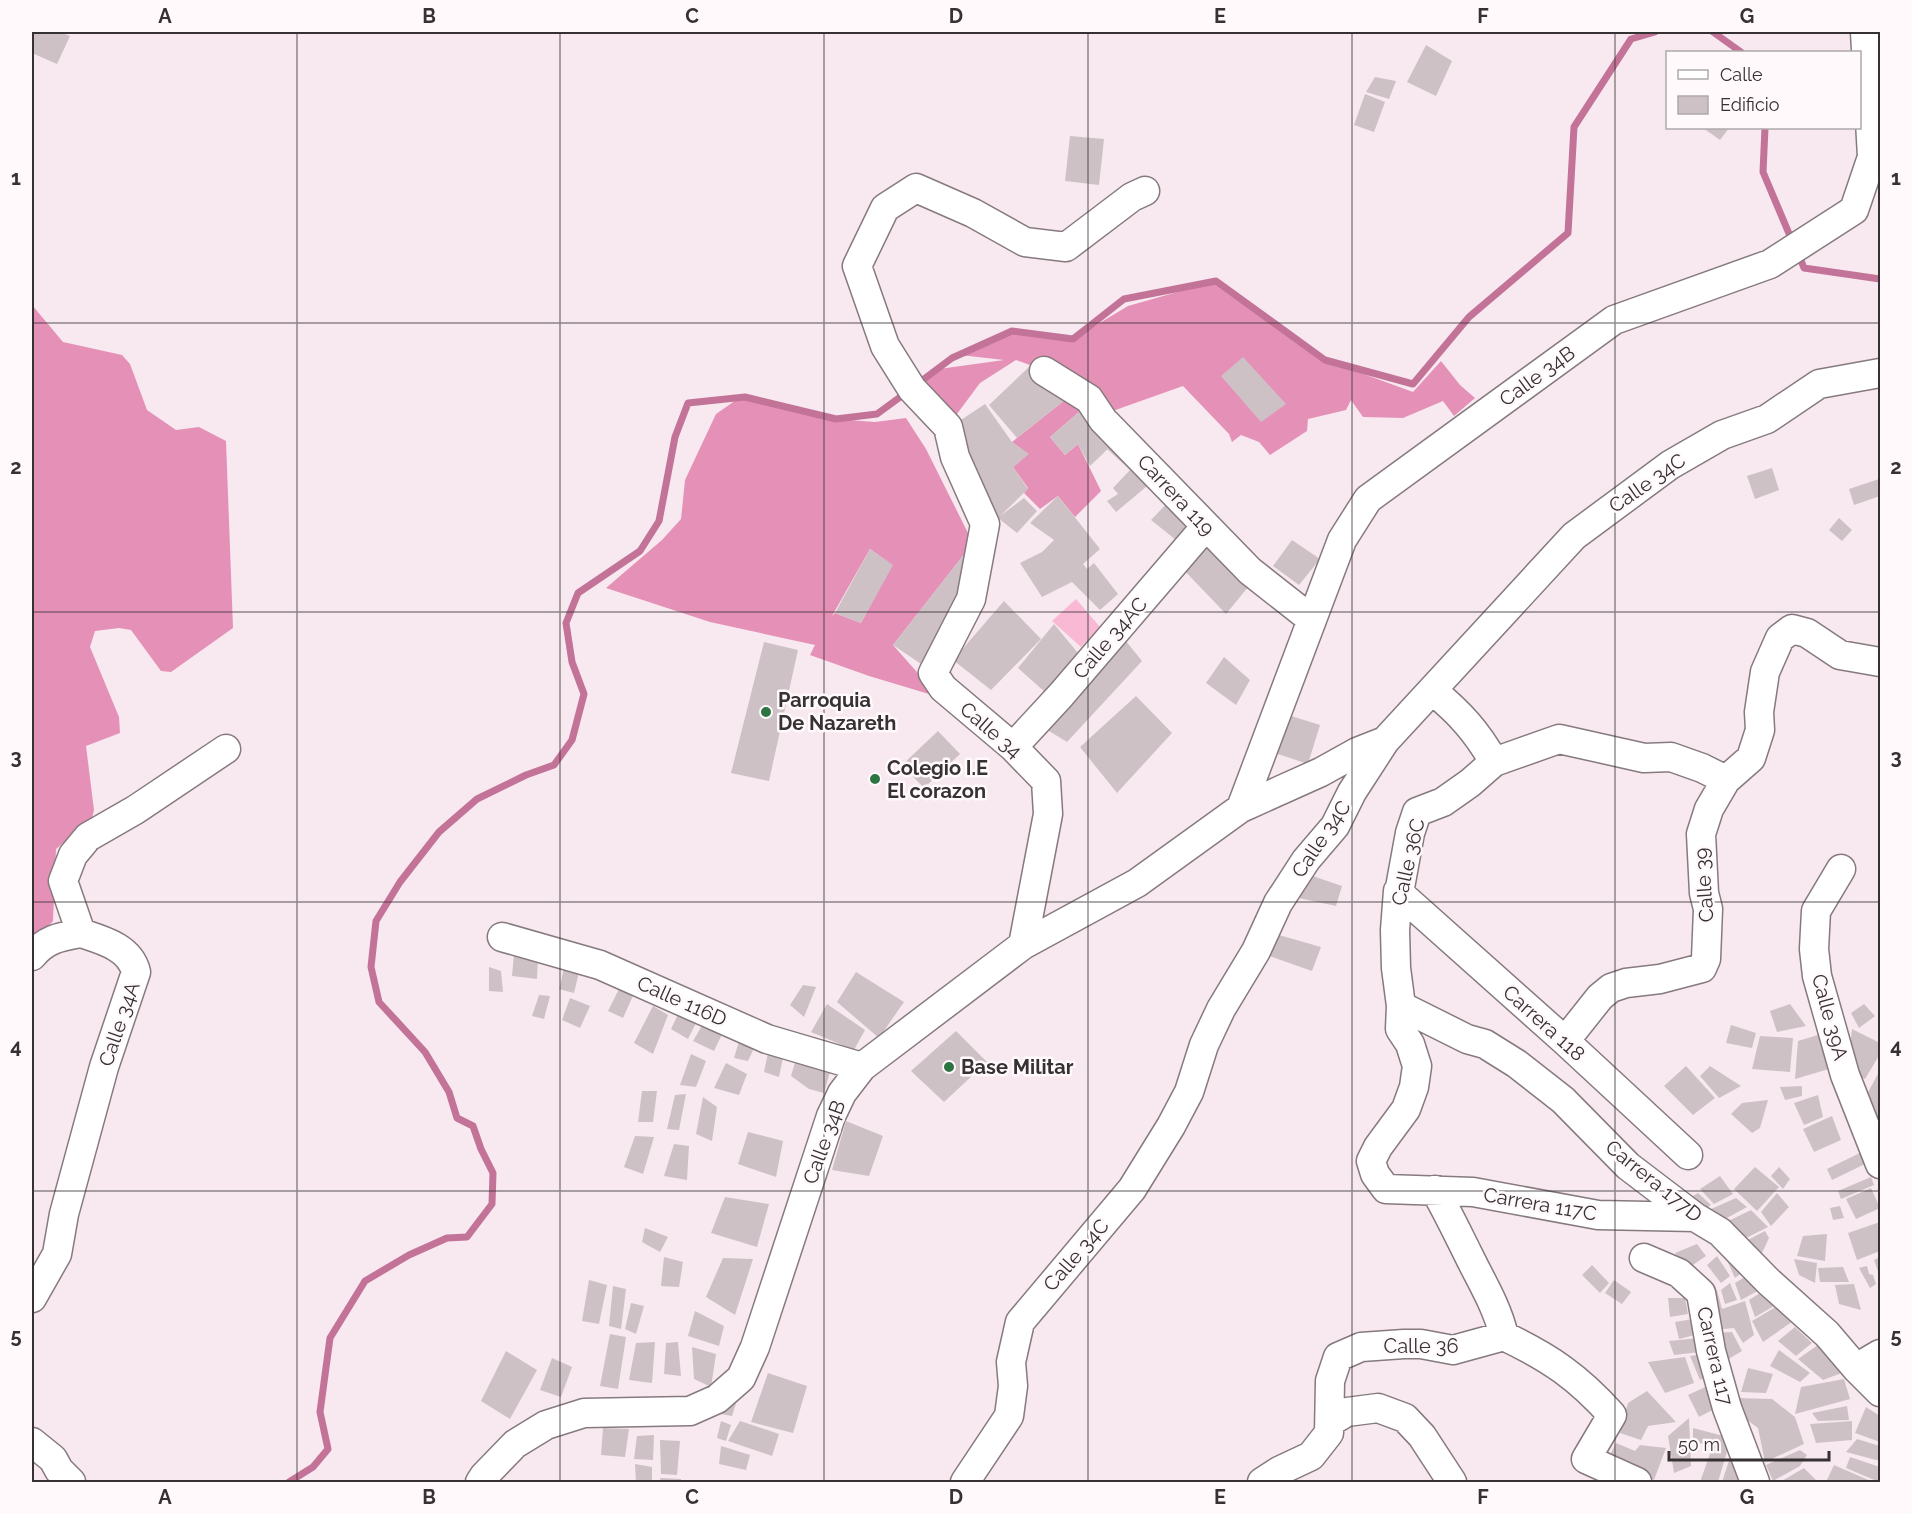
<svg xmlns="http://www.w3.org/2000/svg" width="1912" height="1514" font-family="Raleway,sans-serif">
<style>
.green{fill:#f9b9d4}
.forest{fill:#e591b7;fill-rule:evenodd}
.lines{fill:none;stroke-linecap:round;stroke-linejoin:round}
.stream{stroke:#c47398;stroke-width:7}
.building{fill:#cec1c6}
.minor-casing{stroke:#867a7e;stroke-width:31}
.minor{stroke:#fff;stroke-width:28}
.grid{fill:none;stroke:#363133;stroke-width:1.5;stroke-opacity:0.55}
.poi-dot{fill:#2c7441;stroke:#fff9fb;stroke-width:2}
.labels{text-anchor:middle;stroke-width:5;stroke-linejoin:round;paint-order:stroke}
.street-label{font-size:20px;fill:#363133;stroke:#fff9fb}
.poi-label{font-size:20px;font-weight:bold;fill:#363133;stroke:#fff9fb;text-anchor:start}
.neatline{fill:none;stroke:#363133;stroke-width:2}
.grid-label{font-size:20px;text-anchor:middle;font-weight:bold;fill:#363133}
</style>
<rect width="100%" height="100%" fill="#f7e9ef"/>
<!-- green -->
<path class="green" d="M1076 599 1100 627 1081 647 1052 621Z"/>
<!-- forest -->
<path class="forest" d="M1216 281 1325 360 1413 392 1441 361 1460 385 1475 398 1454 416 1443 401 1403 418 1363 417 1351 400 1346 410 1308 419 1307 431 1270 455 1259 442 1241 435 1232 442 1229 434 1183 386 1107 413 1044 370 1016 360 980 383 948 426 912 389 939 369 1004 360 960 355 1012 331 1073 339 1128 306Z
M32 305 63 342 122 355 130 364 147 410 176 430 199 427 226 441 233 628 171 672 161 671 131 630 119 628 95 631 90 647 119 717 120 733 86 746 94 810 92 818 56 849 53 921 32 945Z
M739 398 836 419 875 422 906 418 926 449 973 543 893 645 939 697 869 676 810 655 815 645 710 622 606 588 662 540 681 519 685 480 716 414ZM870 549 892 565 861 623 835 613 832 616Z
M1066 399 1085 407 1050 437 1065 455 1078 444 1101 491 1075 517 1058 496 1040 509 1024 493 1028 488 1013 467 1028 454 1012 442Z"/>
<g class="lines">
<!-- stream -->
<path class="stream" d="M1713 32 1741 52
M1765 128 1763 172 1793 243
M1798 253 1804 268 1880 279
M916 385 952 358 1012 331 1073 339 1124 299 1216 281 1325 360 1413 384 1469 317 1568 233 1574 127 1631 39 1655 32
M289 1482 313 1467 328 1449 320 1412 330 1338 365 1281 409 1255 447 1238 467 1237 492 1204 493 1173 481 1149 473 1126 457 1118 449 1092 425 1052 379 1002 371 967 376 921 400 882 439 832 477 799 526 775 554 765 572 740 584 694 572 662 566 623 578 593 640 551 659 521 675 437 688 403 745 397 836 419 877 414 907 392"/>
</g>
<!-- building -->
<path class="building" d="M32 32H59L70 36 57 64 32 53Z
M1426 45 1452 61 1436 96 1407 82Z
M1375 77 1396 81 1389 99 1366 92Z
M1365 94 1385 102 1374 132 1354 125Z
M1703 128H1729L1720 140Z
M1070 136 1104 139 1099 185 1065 181Z
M1243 357 1286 404 1261 422 1221 376Z
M1030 366 1050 378 1066 399 1017 438 989 405Z
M985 404 1012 442 1029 454 1013 467 1028 489 1000 516 1024 498 1037 511 1017 533 998 518 949 428Z
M1085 407 1115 442 1090 466 1078 444 1065 455 1050 437Z
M1122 440 1152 482 1116 512 1107 501 1118 494 1113 488 1130 470 1107 449Z
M1772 468 1779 490 1755 499 1747 476Z
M1879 479 1880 496 1854 505 1849 489Z
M1058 496 1100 549 1083 564 1087 569 1094 563 1118 594 1100 610 1072 582 1042 597 1020 563 1042 552 1054 540 1030 523Z
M1174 496 1195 521 1176 540 1151 520Z
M1839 518 1852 530 1842 541 1829 530Z
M1206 531 1253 581 1226 614 1178 564Z
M1292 540 1320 559 1299 585 1273 566Z
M973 543 959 613 924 666 893 645Z
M870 549 893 565 861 623 835 613Z
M1004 601 1041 639 991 690 953 660Z
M1054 624 1078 653 1046 693 1018 668Z
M1121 635 1142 661 1067 742 1041 726Z
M764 642 798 650 769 781 731 773Z
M1224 657 1250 680 1236 705 1206 683Z
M1136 696 1172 733 1117 793 1080 747Z
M1288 715 1320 725 1308 764 1275 753Z
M938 731 960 754 924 788 902 765Z
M1301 872 1342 886 1336 906 1294 897Z
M1272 933 1321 947 1312 971 1264 954Z
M514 954 538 956 537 979 512 976Z
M565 964 580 968 574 993 559 989Z
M489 967 501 971 503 992 489 991Z
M856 972 904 1002 879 1038 837 1002Z
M623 981 636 989 623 1018 608 1011Z
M803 985 816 987 804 1017 790 1005Z
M539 995 550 996 544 1019 532 1016Z
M570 998 590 1006 580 1028 562 1020Z
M827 1004 865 1030 854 1050 811 1032Z
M1790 1004 1806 1026 1777 1032 1770 1011Z
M1864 1004 1875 1016 1859 1028 1851 1013Z
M653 1006 668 1015 653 1054 634 1043Z
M681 1008 699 1017 688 1039 671 1029Z
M704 1022 724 1030 714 1051 693 1041Z
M1731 1025 1756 1033 1752 1048 1726 1043Z
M1852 1029 1880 1043V1054L1865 1079 1853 1074 1850 1047Z
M956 1031 987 1062 944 1102 911 1071Z
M1818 1035 1829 1069 1795 1079 1798 1041Z
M1760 1036 1793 1038 1790 1072 1752 1069Z
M740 1038 755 1046 748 1061 734 1058Z
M769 1048 784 1053 779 1077 764 1072Z
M691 1054 706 1061 696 1087 680 1085Z
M797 1056 832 1065 824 1093 809 1089 791 1076Z
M726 1063 747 1074 739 1095 714 1088Z
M1686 1066 1715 1098 1693 1115 1664 1086Z
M1710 1066 1741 1086 1719 1098 1700 1076Z
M1880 1070V1125L1865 1098Z
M1802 1086V1096L1785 1100 1780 1087Z
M642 1091H657L653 1122H638Z
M686 1094 679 1130 667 1129 675 1095Z
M1818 1095 1823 1117 1804 1125 1794 1103Z
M703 1097 717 1107 712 1141 696 1134Z
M1768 1100 1760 1128 1752 1133 1731 1114 1742 1103Z
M1832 1116 1841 1140 1814 1152 1803 1129Z
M846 1121 883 1136 869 1176 832 1170Z
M748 1132 783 1141 776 1177 738 1164Z
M635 1136 654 1137 643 1174 624 1167Z
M674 1144 689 1146 687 1180 664 1176Z
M1864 1151 1869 1162 1832 1180 1827 1169Z
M1755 1167 1779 1187 1757 1211 1734 1189Z
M1779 1167 1790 1179 1783 1189 1771 1176Z
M1720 1176 1733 1194 1714 1204 1700 1189Z
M1871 1177 1874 1185 1841 1199 1838 1191Z
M1871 1188 1880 1208 1856 1219 1846 1199Z
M1698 1193 1711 1205 1699 1213 1683 1202Z
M1777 1193 1789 1207 1771 1226 1761 1212Z
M725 1197 769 1204 757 1247 711 1233Z
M1736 1198 1747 1207 1716 1224 1702 1213Z
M1840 1206 1844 1218 1833 1220 1830 1208Z
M1751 1210 1768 1227 1742 1240 1720 1225Z
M1880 1222V1251L1857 1260 1848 1233Z
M645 1228 668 1237 660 1252 642 1242Z
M1765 1231 1769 1238 1762 1253 1744 1242Z
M1827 1234 1825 1261 1797 1256 1803 1236Z
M1697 1244 1706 1256 1687 1269 1675 1253Z
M1717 1256 1730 1276 1721 1283 1707 1265Z
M1725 1256 1748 1268 1735 1278Z
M664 1257 683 1262 679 1287 661 1286Z
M1880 1257V1277L1874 1260Z
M723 1258 753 1259 735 1315 706 1297Z
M1794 1259 1817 1263 1815 1283 1799 1275Z
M1592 1265 1609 1283 1600 1293 1582 1275Z
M1867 1266 1869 1274 1873 1275 1876 1284 1870 1288 1859 1268Z
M1843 1267 1849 1282H1820L1818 1268Z
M1748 1275 1761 1289 1741 1300 1735 1283Z
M589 1280 607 1285 599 1324 582 1321Z
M1614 1280 1631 1292 1622 1304 1605 1293Z
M1730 1283 1737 1300 1725 1304 1721 1290Z
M1854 1284 1861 1310 1839 1304 1835 1285Z
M613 1286 626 1289 621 1329 609 1326Z
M1768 1288 1779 1303 1755 1317 1749 1300Z
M1717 1290 1722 1309 1745 1301 1754 1335 1743 1343 1734 1328 1713 1330 1706 1291Z
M1668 1298H1685L1688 1314 1670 1317Z
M1784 1302 1796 1319 1763 1342 1752 1321Z
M631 1303 644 1306 636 1334 625 1329Z
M695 1311 724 1326 719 1346 688 1336Z
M1699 1318 1698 1334 1679 1339 1675 1322Z
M1795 1327 1812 1343 1796 1356 1778 1341Z
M1732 1332 1742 1351 1722 1363 1712 1333Z
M610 1334 626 1337 618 1389 600 1386Z
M1699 1338 1700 1352 1674 1355 1669 1341Z
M1825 1340 1847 1371 1823 1380 1798 1359Z
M655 1342 652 1383 629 1380 636 1343Z
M678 1342 681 1376 664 1374 666 1343Z
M692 1347 716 1354 711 1387 694 1379Z
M1779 1350 1810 1373 1800 1382 1770 1366Z
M506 1351 537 1370 510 1419 481 1401Z
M1705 1354 1712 1374 1700 1380 1690 1356Z
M1685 1357 1694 1383 1665 1393 1648 1362Z
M552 1358 572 1367 561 1397 540 1390Z
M1748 1368 1773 1374 1766 1393 1741 1392Z
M768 1373 807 1386 793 1433 751 1422Z
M1844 1379 1850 1399 1795 1414 1801 1387Z
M1712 1384 1722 1405 1699 1417 1688 1395Z
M1647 1391 1676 1422 1648 1426 1641 1440 1620 1433 1628 1403Z
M739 1394 732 1416 721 1414 727 1395Z
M1736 1398 1772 1399 1795 1417 1804 1444 1765 1462 1758 1428 1747 1420Z
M1847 1406 1849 1420 1818 1421 1812 1413Z
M1866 1407 1880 1416V1442L1855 1433Z
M1689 1418 1691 1466 1674 1473 1668 1436Z
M721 1421 731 1425 726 1441 717 1438Z
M740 1421 779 1434 772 1456 728 1441Z
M1852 1421V1440L1816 1443 1810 1424Z
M603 1428 629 1429 625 1457 601 1455Z
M1693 1428 1731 1438 1718 1482H1700L1712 1448 1693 1440Z
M654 1435 653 1460 634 1459 637 1436Z
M1857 1439 1880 1446V1461L1846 1452Z
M660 1440 680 1441 677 1475 661 1474Z
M1616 1443 1635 1451 1640 1445 1666 1448 1654 1480 1608 1459Z
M721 1446 750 1455 746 1470 719 1464Z
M1733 1448 1741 1482H1722Z
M1800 1450 1807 1455 1800 1466 1773 1481 1766 1465Z
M1850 1457 1880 1467 1879 1482 1846 1468Z
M635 1464 652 1467V1482H636Z
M1834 1465 1873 1482H1826Z
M1804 1468 1818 1482H1780Z
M660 1478 681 1479V1482H661Z"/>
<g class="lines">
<!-- minor casing -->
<g class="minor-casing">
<path id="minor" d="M1044 371 1089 399 1103 420 1250 571 1311 619
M1433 691C1460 713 1477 732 1494 762
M1013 747 1061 695 1206 526
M1241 808 1321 772 1357 752 1385 741
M1841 869 1816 911 1814 949 1817 976 1845 1075 1880 1164
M1399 893 1565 1041 1688 1155
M502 937 600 965 767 1039 862 1067
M1023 945 1048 814 1046 781 1013 747 943 688 933 673 971 599 985 524 955 457 948 427 912 389 885 346 857 266 885 208 916 188 973 213 1025 242 1066 247 1132 197 1145 191
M32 956C46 939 59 937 81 933
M1401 1006 1467 1039 1485 1044 1517 1064 1563 1100 1628 1166 1695 1217 1720 1232 1768 1281 1827 1334 1856 1368 1880 1392
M1565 1041 1600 997 1611 988 1626 983 1660 979 1702 968 1706 959 1708 909 1704 893 1701 834 1709 809 1726 780 1751 758 1760 730 1759 712 1765 672 1780 638 1792 629 1807 633 1840 655 1880 662
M1435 1190C1447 1211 1457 1232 1468 1254 1481 1281 1497 1306 1504 1336
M1695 1217 1598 1215 1473 1192 1386 1189 1375 1174 1371 1161 1378 1147 1406 1109 1414 1087 1417 1066 1410 1044 1400 1029 1401 1006 1396 968 1395 930 1398 891 1399 893 1410 833 1417 812 1443 802 1470 783 1494 762 1559 739 1644 758 1671 757 1702 768 1726 780
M1644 1258 1679 1273 1701 1293 1711 1351 1727 1408 1755 1482
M32 1298 57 1254 64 1214 104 1067 136 972C130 947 102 940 81 933L63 881 73 855 88 837 135 810 226 749
M1504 1336C1550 1358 1578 1377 1612 1415L1586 1459 1637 1482
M1856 1368 1880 1354
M1330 1422 1347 1412 1378 1408 1405 1418 1422 1436 1452 1482
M32 1442 53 1459 59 1470 71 1482
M480 1482 484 1476 515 1444 546 1425 584 1413 690 1411 717 1399 741 1378 755 1347 831 1116 842 1093 862 1067 1023 945 1137 883 1241 808 1342 540 1368 499 1614 320 1770 264 1854 210 1872 157 1865 32
M965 1482 1009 1416 1013 1386 1011 1362 1020 1322 1132 1189 1171 1126 1189 1092 1204 1045 1221 1009 1256 951 1278 903 1306 860 1335 826 1352 792 1385 741 1574 536 1670 465 1722 435 1767 419 1819 384 1880 373
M1262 1482 1279 1471 1311 1456 1329 1433 1330 1381 1338 1357 1361 1347 1404 1344H1421L1453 1350 1504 1336"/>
</g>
<!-- minor -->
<use href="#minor" class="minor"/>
</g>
<!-- grid -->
<path class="grid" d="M297 32V1482M560 32V1482M824 32V1482M1088 32V1482M1352 32V1482M1615 32V1482M32 323H1880M32 612H1880M32 902H1880M32 1191H1880"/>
<!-- markers -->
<g class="poi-dot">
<circle cx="766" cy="712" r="6"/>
<circle cx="875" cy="779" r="6"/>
<circle cx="949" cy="1067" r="6"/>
</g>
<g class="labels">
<!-- street labels -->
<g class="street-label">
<text transform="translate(1537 376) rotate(-36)" y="7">Calle 34B</text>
<text transform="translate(1647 483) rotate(-35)" y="7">Calle 34C</text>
<text transform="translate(1176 495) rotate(47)" y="7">Carrera 119</text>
<text transform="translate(1110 638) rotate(-49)" y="7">Calle 34AC</text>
<text transform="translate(991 730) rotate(41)" y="7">Calle 34</text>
<text transform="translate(1321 839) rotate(-56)" y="7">Calle 34C</text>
<text transform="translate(1408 862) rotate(-77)" y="7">Calle 36C</text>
<text transform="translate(1704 885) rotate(-94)" y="7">Calle 39</text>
<text transform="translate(682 1001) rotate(24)" y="7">Calle 116D</text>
<text transform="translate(1830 1017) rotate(75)" y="7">Calle 39A</text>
<text transform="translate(1544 1023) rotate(42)" y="7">Carrera 118</text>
<text transform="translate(119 1024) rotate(-71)" y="7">Calle 34A</text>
<text transform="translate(824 1142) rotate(-70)" y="7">Calle 34B</text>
<text transform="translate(1654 1181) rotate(39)" y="7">Carrera 177D</text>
<text transform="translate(1540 1204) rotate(10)" y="7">Carrera 117C</text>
<text transform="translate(1076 1255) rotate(-49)" y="7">Calle 34C</text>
<text x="1421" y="1353">Calle 36</text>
<text transform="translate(1715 1356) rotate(77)" y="7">Carrera 117</text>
</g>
<!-- poi labels -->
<g class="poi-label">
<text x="778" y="707">Parroquia<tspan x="778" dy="23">De Nazareth</tspan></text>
<text x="887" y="775">Colegio I.E<tspan x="887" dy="23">El corazon</tspan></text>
<text x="961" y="1074">Base Militar</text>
</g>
</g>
<!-- border -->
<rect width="1912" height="1514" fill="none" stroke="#fff9fb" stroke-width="66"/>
<!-- legend -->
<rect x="1666" y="51" width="195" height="78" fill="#fff9fb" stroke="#afa9ab" stroke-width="1.5"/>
<rect x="1678" y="70" width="30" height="9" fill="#ffffff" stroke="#afa9ab" stroke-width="1.5"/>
<text x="1720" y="81" font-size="18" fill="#363133">Calle</text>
<rect x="1678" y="96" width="30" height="18" fill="#cec1c6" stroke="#afa9ab" stroke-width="1.5"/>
<text x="1720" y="111" font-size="18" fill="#363133">Edificio</text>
<!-- scale -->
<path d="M1669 1451v9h160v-9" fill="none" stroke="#363133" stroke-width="3"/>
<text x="1678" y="1451" font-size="18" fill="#363133" stroke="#fff9fb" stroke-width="4.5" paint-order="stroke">50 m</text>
<rect x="33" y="33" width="1846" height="1448" class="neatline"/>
<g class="grid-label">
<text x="165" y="23">A</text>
<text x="429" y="23">B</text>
<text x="692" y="23">C</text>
<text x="956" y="23">D</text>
<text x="1220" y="23">E</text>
<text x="1483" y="23">F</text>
<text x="1747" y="23">G</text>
<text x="16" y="185">1</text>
<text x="1896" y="185">1</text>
<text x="16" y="474">2</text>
<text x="1896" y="474">2</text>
<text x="16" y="764">3</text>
<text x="1896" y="764">3</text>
<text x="16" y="1053">4</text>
<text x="1896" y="1053">4</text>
<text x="16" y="1343">5</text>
<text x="1896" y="1343">5</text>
<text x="165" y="1504">A</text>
<text x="429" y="1504">B</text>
<text x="692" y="1504">C</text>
<text x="956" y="1504">D</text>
<text x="1220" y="1504">E</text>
<text x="1483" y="1504">F</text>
<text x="1747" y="1504">G</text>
</g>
</svg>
